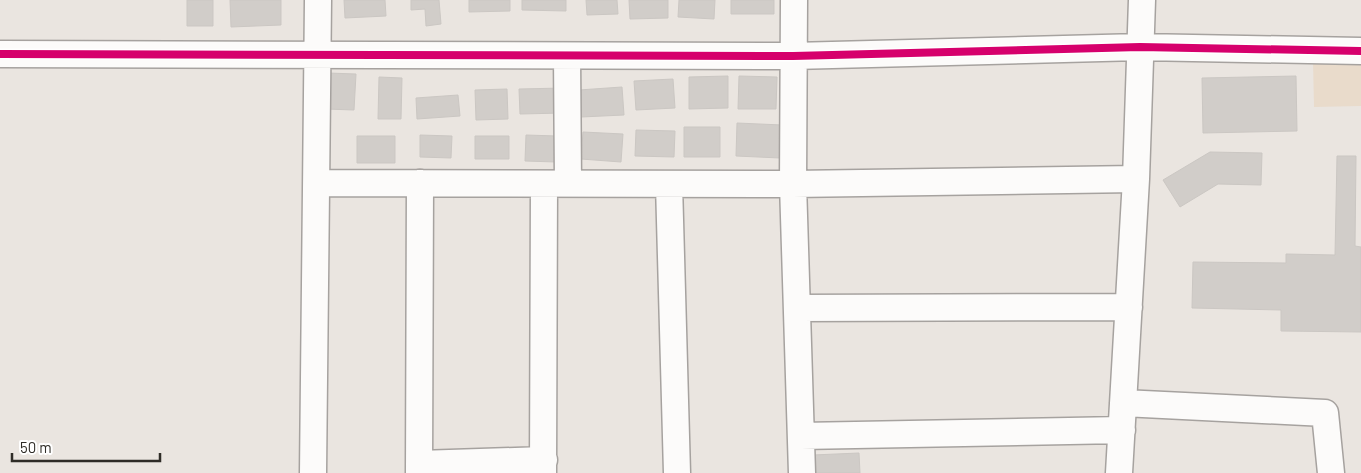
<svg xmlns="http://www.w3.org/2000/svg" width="1361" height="473" font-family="Barlow,sans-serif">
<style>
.green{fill:#e9dbcb}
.building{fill:#d1cdc9;stroke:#cbc7c3}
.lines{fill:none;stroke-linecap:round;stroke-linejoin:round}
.minor-casing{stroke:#a6a29f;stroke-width:29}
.minor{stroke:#fcfbfa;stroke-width:26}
.cycleway-casing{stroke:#fff;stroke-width:11}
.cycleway{stroke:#d6006c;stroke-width:8}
</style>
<rect width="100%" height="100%" fill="#eae5e0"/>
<!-- green -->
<path class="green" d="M1313 62 1361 64V106L1314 107Z"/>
<!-- building -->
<path class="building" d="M187 0H213V26H187Z
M230 0H281V25L231 27Z
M344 0H385L386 16 345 18Z
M411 0H439L441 24 426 26 425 9 411 10Z
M469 0H510V11L469 12Z
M522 0H566V11L522 10Z
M586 0H617L618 14 587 15Z
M629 0H668V18L630 19Z
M679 0H715L714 19 678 17Z
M731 0H774V14H731Z
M328 73 356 74 354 110 326 109Z
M728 76V108L689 109V77Z
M739 76 777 77 776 109H738Z
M1296 76 1297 131 1203 133 1202 78Z
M379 77 402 78 401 119H378Z
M673 79 675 108 636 110 634 81Z
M622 87 624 115 581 117 579 90Z
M563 88V113L520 114 519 89Z
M507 89 508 119 476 120 475 90Z
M458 95 460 116 417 119 416 98Z
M737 123 782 125 780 158 736 156Z
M684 127H720V157H684Z
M636 130 675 131 674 157 635 156Z
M583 132 623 134 621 162 581 159Z
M420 135 452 136 451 158 420 157Z
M526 135 557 136 556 162 525 161Z
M357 136H395V163H357Z
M475 136H509V159H475Z
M1210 152 1262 153 1261 185 1218 184 1180 207 1163 180Z
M1337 156H1356L1355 246 1361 247V332L1281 331V310L1192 308 1193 262 1286 263V254L1335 255Z
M859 453 860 473H813V455Z"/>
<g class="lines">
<!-- minor casing -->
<g class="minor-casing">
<path id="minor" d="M794 0 793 184 802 473
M0 54 793 56 1140 47 1361 51
M567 56 568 183
M317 183 793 184 1136 179
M669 184 677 473
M797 308 1129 307
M1123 403 1325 413 1331 473
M801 436 1122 430
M419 464 544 460
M313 473 318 0
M419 473 420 183
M543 473 544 184
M1119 473 1136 179 1142 0"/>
</g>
<!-- minor -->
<use href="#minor" class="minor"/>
<!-- cycleway casing -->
<g class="cycleway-casing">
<path id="cycleway" d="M0 54 793 56 1140 47 1361 51"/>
</g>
<!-- cycleway -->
<use href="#cycleway" class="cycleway"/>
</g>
<!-- scale -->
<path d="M12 453v8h148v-8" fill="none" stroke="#2f2c27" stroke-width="2.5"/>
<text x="20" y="453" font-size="15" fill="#2f2c27" stroke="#ffffff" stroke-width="4" paint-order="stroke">50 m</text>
</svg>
